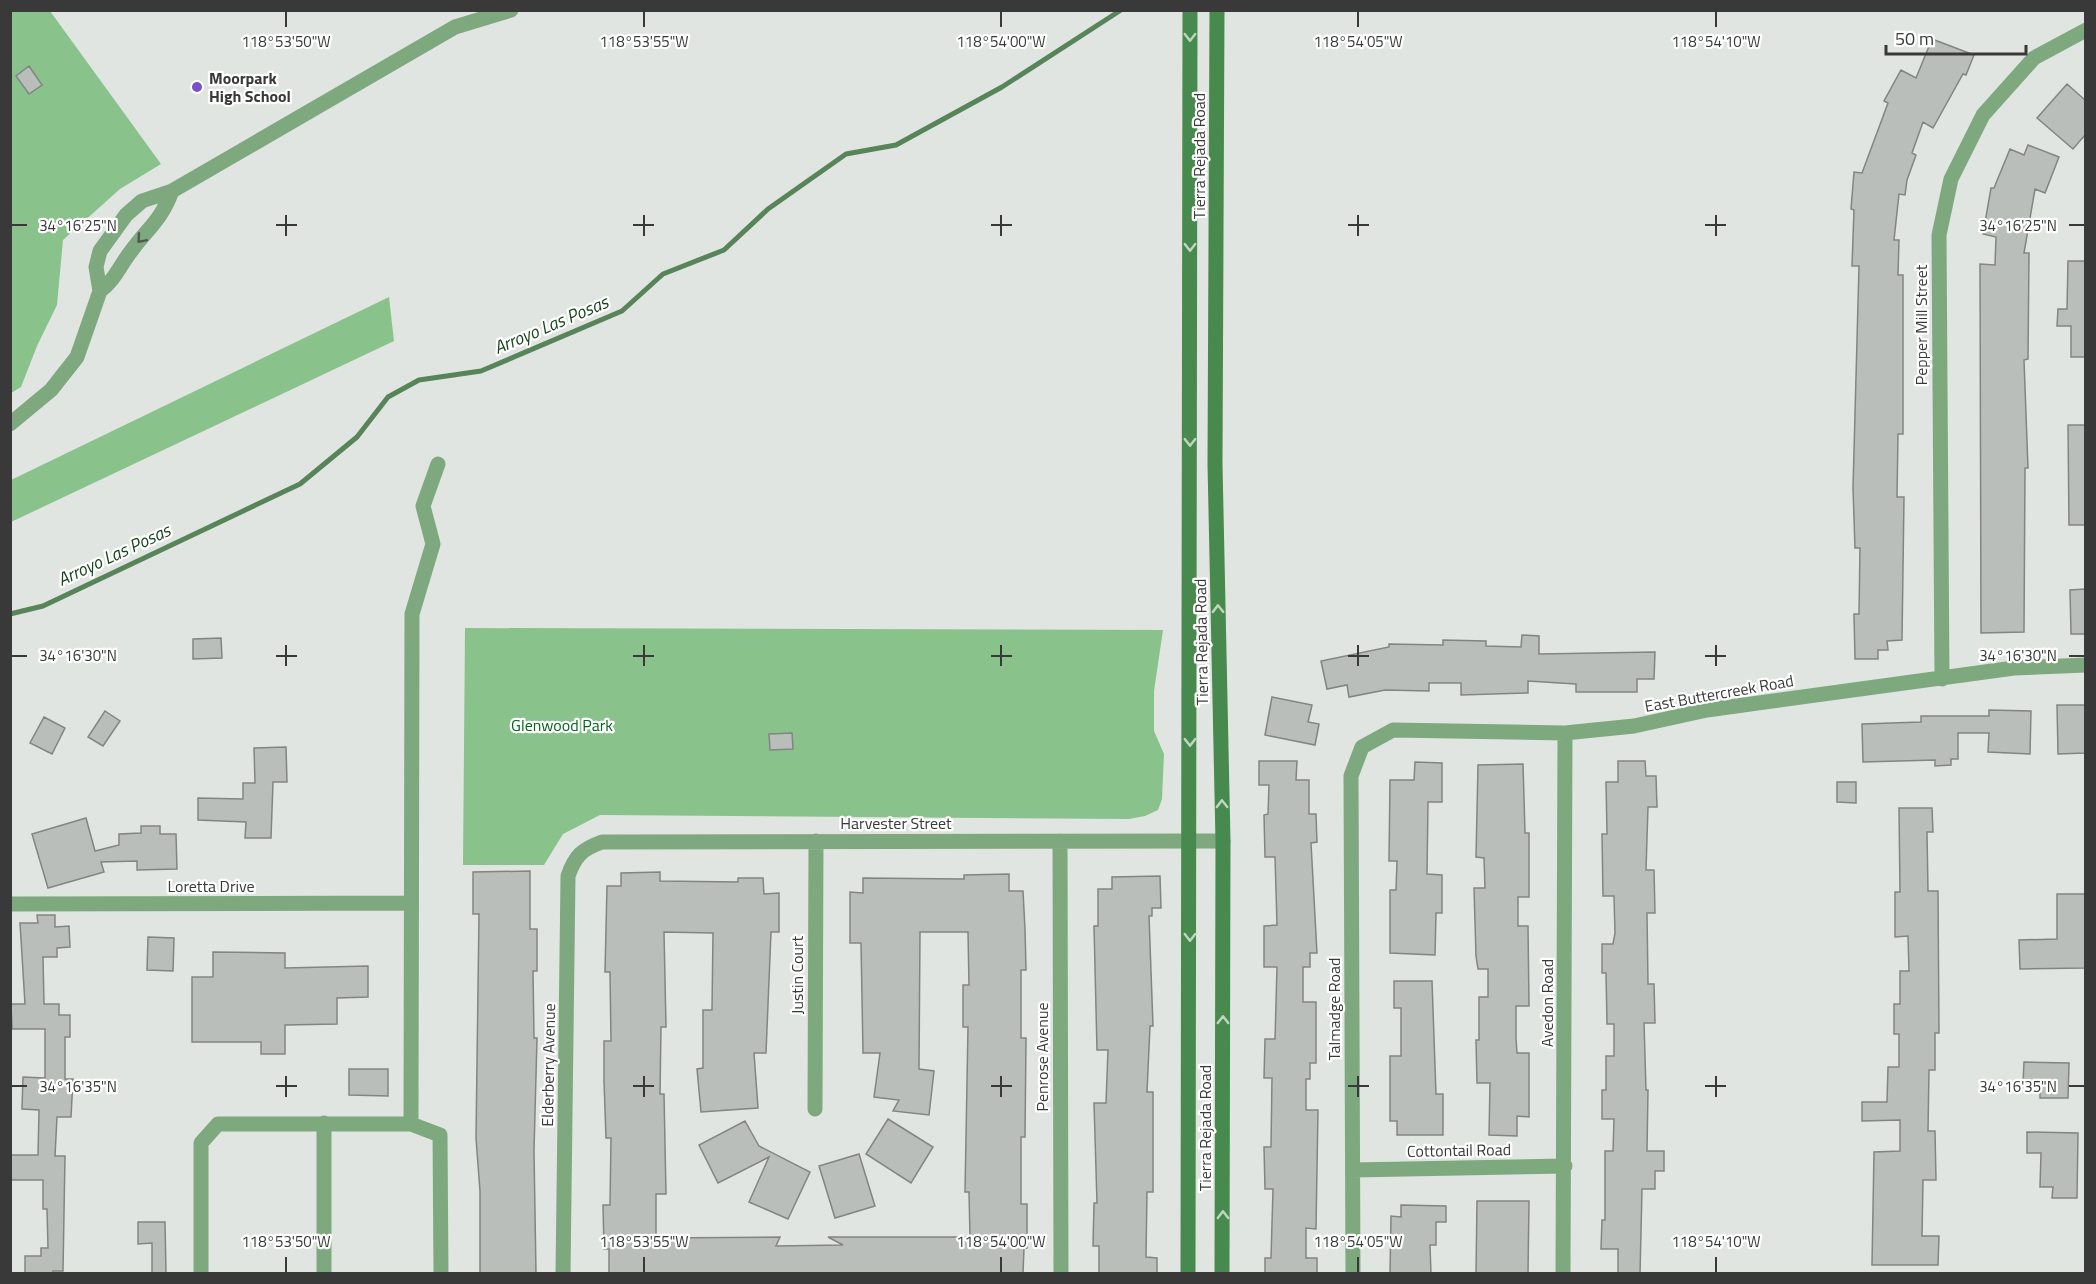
<svg xmlns="http://www.w3.org/2000/svg" width="2096" height="1284" font-family="'Titillium Web',sans-serif">
<style>
.green{fill:#89c38b}
.lines{fill:none;stroke-linecap:round;stroke-linejoin:round}
.stream{stroke:#58845a;stroke-width:5}
.building{fill:#babeba;stroke:#828582;stroke-width:1.5}
.minor{stroke:#7ea97f;stroke-width:15}
.secondary{stroke:#488a4d;stroke-width:15}
.oneway{stroke:#bfd6c1}
.oneway2{stroke:#4d5b4d}
.ticks{fill:none;stroke:#383938;stroke-width:2}
.poi-dot{fill:#7950c9;stroke:#fff;stroke-width:2}
.labels{text-anchor:middle;stroke-width:4.5;stroke-linejoin:round;paint-order:stroke}
.poi-label{font-size:16px;font-weight:bold;fill:#383938;stroke:#fff;text-anchor:start}
.street-label{font-size:16px;fill:#383938;stroke:#fff}
.park-label{font-size:16px;fill:#006618;stroke:#fff}
.water-label{font-size:18px;font-style:italic;fill:#18451c;stroke:#fff}
.ticks-label{font-size:15px;text-anchor:middle;fill:#383938;stroke:#fff;stroke-width:4.5;stroke-linejoin:round;paint-order:stroke}
</style>
<rect width="100%" height="100%" fill="#e1e5e1"/>
<!-- green -->
<path class="green" d="M10 11H50L161 164 120 189 63 240 57 305 37 346 21 387 11 393Z
M389 297 394 341 11 522V480Z
M465 628 1163 630 1154 691V731L1164 754 1162 799 1158 810 1145 816 1129 819 600 815 563 834 544 865H463Z"/>
<g class="lines">
<!-- stream -->
<path class="stream" d="M10 614 43 606 300 484 357 437 388 397 419 380 481 371 622 311 663 274 724 250 768 209 846 154 896 145 1002 87 1121 10"/>
</g>
<!-- building -->
<path class="building" d="M1932 39 1974 55 1966 75 1963 74 1933 128 1923 122 1912 153 1916 155 1907 180 1905 195 1899 194 1894 240H1899L1898 275H1903V434H1898L1897 497H1904L1902 640 1887 641 1888 650H1878V659H1855L1854 614H1859L1860 548H1855L1853 488 1859 266H1852L1854 210 1851 209 1854 172 1862 173 1888 103 1884 101 1901 70 1916 78Z
M29 66 42 85 29 94 16 76Z
M2067 84 2085 100V135L2073 149 2037 118Z
M2028 145 2059 157 2045 193 2035 189 2024 253H2029L2028 359 2024 360 2028 468H2025L2024 632 1981 633 1980 264 1995 265 1996 237 1983 234 1991 188H1994L2010 149 2024 155Z
M2068 261H2085V357H2071V326H2057L2058 309H2067Z
M2068 425H2085V525H2069Z
M2085 589V634H2071L2070 590Z
M1522 635 1539 636V654L1655 652 1654 679H1637V692H1576V684L1528 681V693L1461 695V683H1429V691L1385 690 1349 697 1347 685 1327 689 1321 661 1389 647V644L1443 645V640L1486 641V646L1521 647Z
M221 638 222 658 193 659V639Z
M1272 697 1312 705 1308 722 1319 724 1315 745 1265 735Z
M2057 705H2085V753L2058 754Z
M1989 710 2031 711 2030 754 1988 752 1989 733H1958V759H1951V765L1935 766V760L1863 762 1862 724 1921 722V716H1989Z
M105 711 120 721 103 746 88 737Z
M44 717 65 728 52 754 30 743Z
M792 733 793 749 770 750 769 734Z
M286 747 287 782H273L271 838H245L246 822 198 820V798L243 799V783H255L254 748Z
M1259 761H1297L1296 780H1309V814H1316L1317 842 1311 843 1317 953H1310V967H1303V1002H1316V1063H1310V1079H1306V1110H1318L1316 1229 1306 1228V1258H1317V1274H1265V1258H1271L1273 1189H1265L1264 1147H1271L1272 1078H1264L1265 1039H1275L1277 967H1264V926L1277 925 1275 857H1265L1264 815 1268 814 1269 785H1259Z
M1618 761H1645L1646 776H1656L1657 807H1648L1646 870H1654L1655 913H1647L1648 984H1654L1655 1023H1644L1646 1090H1648L1647 1151H1664V1171H1655V1189H1642L1640 1274H1618V1249H1601L1602 1220H1605V1151H1613L1614 1119H1602V1090H1606V1056H1614V1024H1607L1606 973H1602V944H1613L1615 933 1614 896H1603L1602 834H1607L1606 782H1618Z
M1415 762 1442 763V802H1428L1427 874 1442 875V913H1436L1435 955 1390 953V890H1396L1397 861H1389L1390 780H1414Z
M1523 764 1525 833H1529V897H1518V926H1528L1529 1006H1516V1039L1517 1053H1529V1117L1517 1116V1136L1489 1135 1490 1083H1477L1476 1040H1479V997H1488V969H1478L1476 956 1474 888H1485L1484 858 1476 857 1478 765Z
M1837 782H1856V803L1837 802Z
M1899 808H1932L1933 832H1927L1928 891H1938L1939 1033H1935V1070H1929L1928 1131H1935L1936 1180H1923L1922 1236H1939L1938 1265H1872L1874 1152 1900 1151V1120L1862 1121V1102H1887L1888 1067H1899V1034H1894V1004H1900V971H1909L1908 936 1895 937V892H1900Z
M86 818 95 851 119 845V834L141 833V826H160V834H176L177 869 137 870V861L101 862 104 872 48 888 32 834Z
M530 871V929H537V971H533L534 1038H537L534 1151 536 1274H480V1191L476 1138 479 914H473V872Z
M660 872V881L738 882V878H763L764 894 779 893V932H771L766 1053H754L758 1108 701 1112 697 1069 703 1068V1010H712L713 933 664 932 666 1027H661L660 1094H664L666 1194H656V1238L780 1237 776 1246 843 1245 828 1237H970L969 1192H965L968 1027H963V985H969L968 932H920L919 1069 934 1071 929 1115 893 1111 899 1100 874 1097 880 1053H863L861 943H850V892L863 893V878L964 879V875L1009 874V891H1023L1025 929 1026 970H1021V1038H1026L1025 1137H1021V1204H1027V1248H1024L1023 1274H609V1249H604L603 1205H610L611 1138H606L604 1081V1041H611L610 972H605L607 886H621V873Z
M1160 876 1161 908H1152V916H1149L1153 1026H1150L1147 1092H1153V1192H1147L1146 1257 1157 1258V1274H1099V1246H1093L1094 1203H1097L1094 1103H1106L1108 1050H1097L1094 926H1098V889H1112V877Z
M2057 894H2085V968L2020 969 2019 940 2057 939Z
M37 915H55V927L69 926 70 947 57 948V957H43L44 1004H59V1015H70V1037H65V1079H73L71 1117H57L55 1156H65L63 1271H53V1274H25V1256H41V1248H48L47 1209H43V1180H10V1155H38L39 1110 22 1109 23 1077 45 1078V1029H12L11 1004H25L20 923H38Z
M148 937 174 938 173 971 147 970Z
M213 952 285 953V968L368 966V997L337 998V1024L285 1025V1054H261V1042H192V977H213Z
M1394 981H1432L1436 1094H1443V1135H1397V1121H1390V1056H1401V1008H1394Z
M2024 1062 2069 1063 2068 1098H2040V1084L2023 1083Z
M349 1069H388V1096L349 1095Z
M888 1119 933 1147 911 1183 866 1154Z
M745 1121 759 1146 810 1172 788 1219 749 1202 769 1157 718 1183 699 1145Z
M2027 1132 2078 1133 2077 1198H2052L2053 1187H2040L2041 1153H2027Z
M859 1154 875 1206 835 1218 819 1166Z
M1477 1201H1529L1528 1274H1476Z
M1401 1205 1446 1206V1222H1436V1245H1430L1431 1274H1390L1391 1216 1401 1217Z
M138 1222H165L166 1274H152V1243L138 1244Z"/>
<g class="lines">
<!-- minor -->
<path class="minor" d="M100 291C115 280 120 265 132 250 150 226 161 220 172 191
M10 424 51 390 77 357 100 291 96 267 100 251 126 215 142 201 172 191 455 27 511 10
M438 464 423 506 433 544 412 614 411 1124 440 1135 441 1274
M1942 679 1939 235 1951 179 1983 115 2034 58 2086 30
M1060 841 1061 1274
M10 904 411 903
M815 1109 816 841
M1353 1170 1565 1166
M201 1274V1143L218 1124H411
M324 1274V1123
M563 1274 568 876C575 856 582 849 602 842L1223 841
M1353 1274 1351 776 1362 747 1393 730 1565 733 1634 726 1707 710 2014 668 2086 665
M1563 1274 1565 733"/>
<!-- secondary -->
<path class="secondary" d="M1217 10 1215 464 1223 841 1222 1274
M1188 1274 1190 10"/>
</g>
<!-- one-way arrows -->
<defs><path id="oneway-chevron" d="M-2-3.5L2.5 0L-2 3.5" fill="none" stroke-width="1.6" stroke-linecap="round" stroke-linejoin="round" transform="scale(1.5)"/></defs>
<g class="oneway">
<use href="#oneway-chevron" transform="translate(1190 37) rotate(90)"/>
<use href="#oneway-chevron" transform="translate(1190 247) rotate(90)"/>
<use href="#oneway-chevron" transform="translate(1190 442) rotate(90)"/>
<use href="#oneway-chevron" transform="translate(1218 609) rotate(-91)"/>
<use href="#oneway-chevron" transform="translate(1190 742) rotate(90)"/>
<use href="#oneway-chevron" transform="translate(1222 804) rotate(-91)"/>
<use href="#oneway-chevron" transform="translate(1190 937) rotate(90)"/>
<use href="#oneway-chevron" transform="translate(1223 1020) rotate(-90)"/>
<use href="#oneway-chevron" transform="translate(1223 1215) rotate(-90)"/>
</g>
<use class="oneway2" href="#oneway-chevron" transform="translate(141 239) rotate(131)"/>
<!-- ticks -->
<path class="ticks" d="M286 12V27M644 12V27M1001 12V27M1358 12V27M1716 12V27M286 215V236M644 215V236M1001 215V236M1358 215V236M1716 215V236M12 225H27M276 225H297M633 225H654M991 225H1012M1348 225H1369M1705 225H1726M2069 225H2084M286 645V666M644 645V666M1001 645V666M1358 645V666M1716 645V666M12 656H27M276 656H297M633 656H654M991 656H1012M1348 656H1369M1705 656H1726M2069 656H2084M286 1076V1097M644 1076V1097M1001 1076V1097M1358 1076V1097M1716 1076V1097M12 1086H27M276 1086H297M633 1086H654M991 1086H1012M1348 1086H1369M1705 1086H1726M2069 1086H2084M286 1257V1272M644 1257V1272M1001 1257V1272M1358 1257V1272M1716 1257V1272"/>
<!-- markers -->
<circle class="poi-dot" cx="197" cy="87" r="6"/>
<g class="labels">
<!-- poi labels -->
<g class="poi-label">
<text x="209" y="84">Moorpark<tspan x="209" dy="18">High School</tspan></text>
</g>
<!-- street labels -->
<g class="street-label">
<text transform="translate(1199 156) rotate(-90)" y="6">Tierra Rejada Road</text>
<text transform="translate(1921 325) rotate(-90)" y="6">Pepper Mill Street</text>
<text transform="translate(1201 642) rotate(-91)" y="6">Tierra Rejada Road</text>
<text transform="translate(1719 693) rotate(-10)" y="6">East Buttercreek Road</text>
<text x="896" y="829">Harvester Street</text>
<text x="211" y="892">Loretta Drive</text>
<text transform="translate(797 975) rotate(-90)" y="6">Justin Court</text>
<text transform="translate(1547 1003) rotate(-90)" y="6">Avedon Road</text>
<text transform="translate(1334 1009) rotate(-90)" y="6">Talmadge Road</text>
<text transform="translate(1042 1057) rotate(-90)" y="6">Penrose Avenue</text>
<text transform="translate(548 1065) rotate(-89)" y="6">Elderberry Avenue</text>
<text transform="translate(1205 1128) rotate(-90)" y="6">Tierra Rejada Road</text>
<text transform="translate(1459 1150) rotate(-1)" y="6">Cottontail Road</text>
</g>
<!-- park labels -->
<g class="park-label">
<text x="562" y="731">Glenwood Park</text>
</g>
<!-- water labels -->
<g class="water-label">
<text transform="translate(551 325) rotate(-23)" y="6">Arroyo Las Posas</text>
<text transform="translate(114 555) rotate(-25)" y="6">Arroyo Las Posas</text>
</g>
</g>
<g class="ticks-label">
<text x="286" y="47">118°53'50"W</text>
<text x="644" y="47">118°53'55"W</text>
<text x="1001" y="47">118°54'00"W</text>
<text x="1358" y="47">118°54'05"W</text>
<text x="1716" y="47">118°54'10"W</text>
<text x="2018" y="231">34°16'25"N</text>
<text x="78" y="231">34°16'25"N</text>
<text x="2018" y="661">34°16'30"N</text>
<text x="78" y="661">34°16'30"N</text>
<text x="2018" y="1092">34°16'35"N</text>
<text x="78" y="1092">34°16'35"N</text>
<text x="286" y="1247">118°53'50"W</text>
<text x="644" y="1247">118°53'55"W</text>
<text x="1001" y="1247">118°54'00"W</text>
<text x="1358" y="1247">118°54'05"W</text>
<text x="1716" y="1247">118°54'10"W</text>
</g>
<!-- border -->
<rect width="2096" height="1284" fill="none" stroke="#383938" stroke-width="24"/>
<!-- scale -->
<path d="M1886 45v9h140v-9" fill="none" stroke="#383938" stroke-width="3"/>
<text x="1895" y="45" font-size="18" fill="#383938" stroke="#ffffff" stroke-width="4.5" paint-order="stroke">50 m</text>
</svg>
